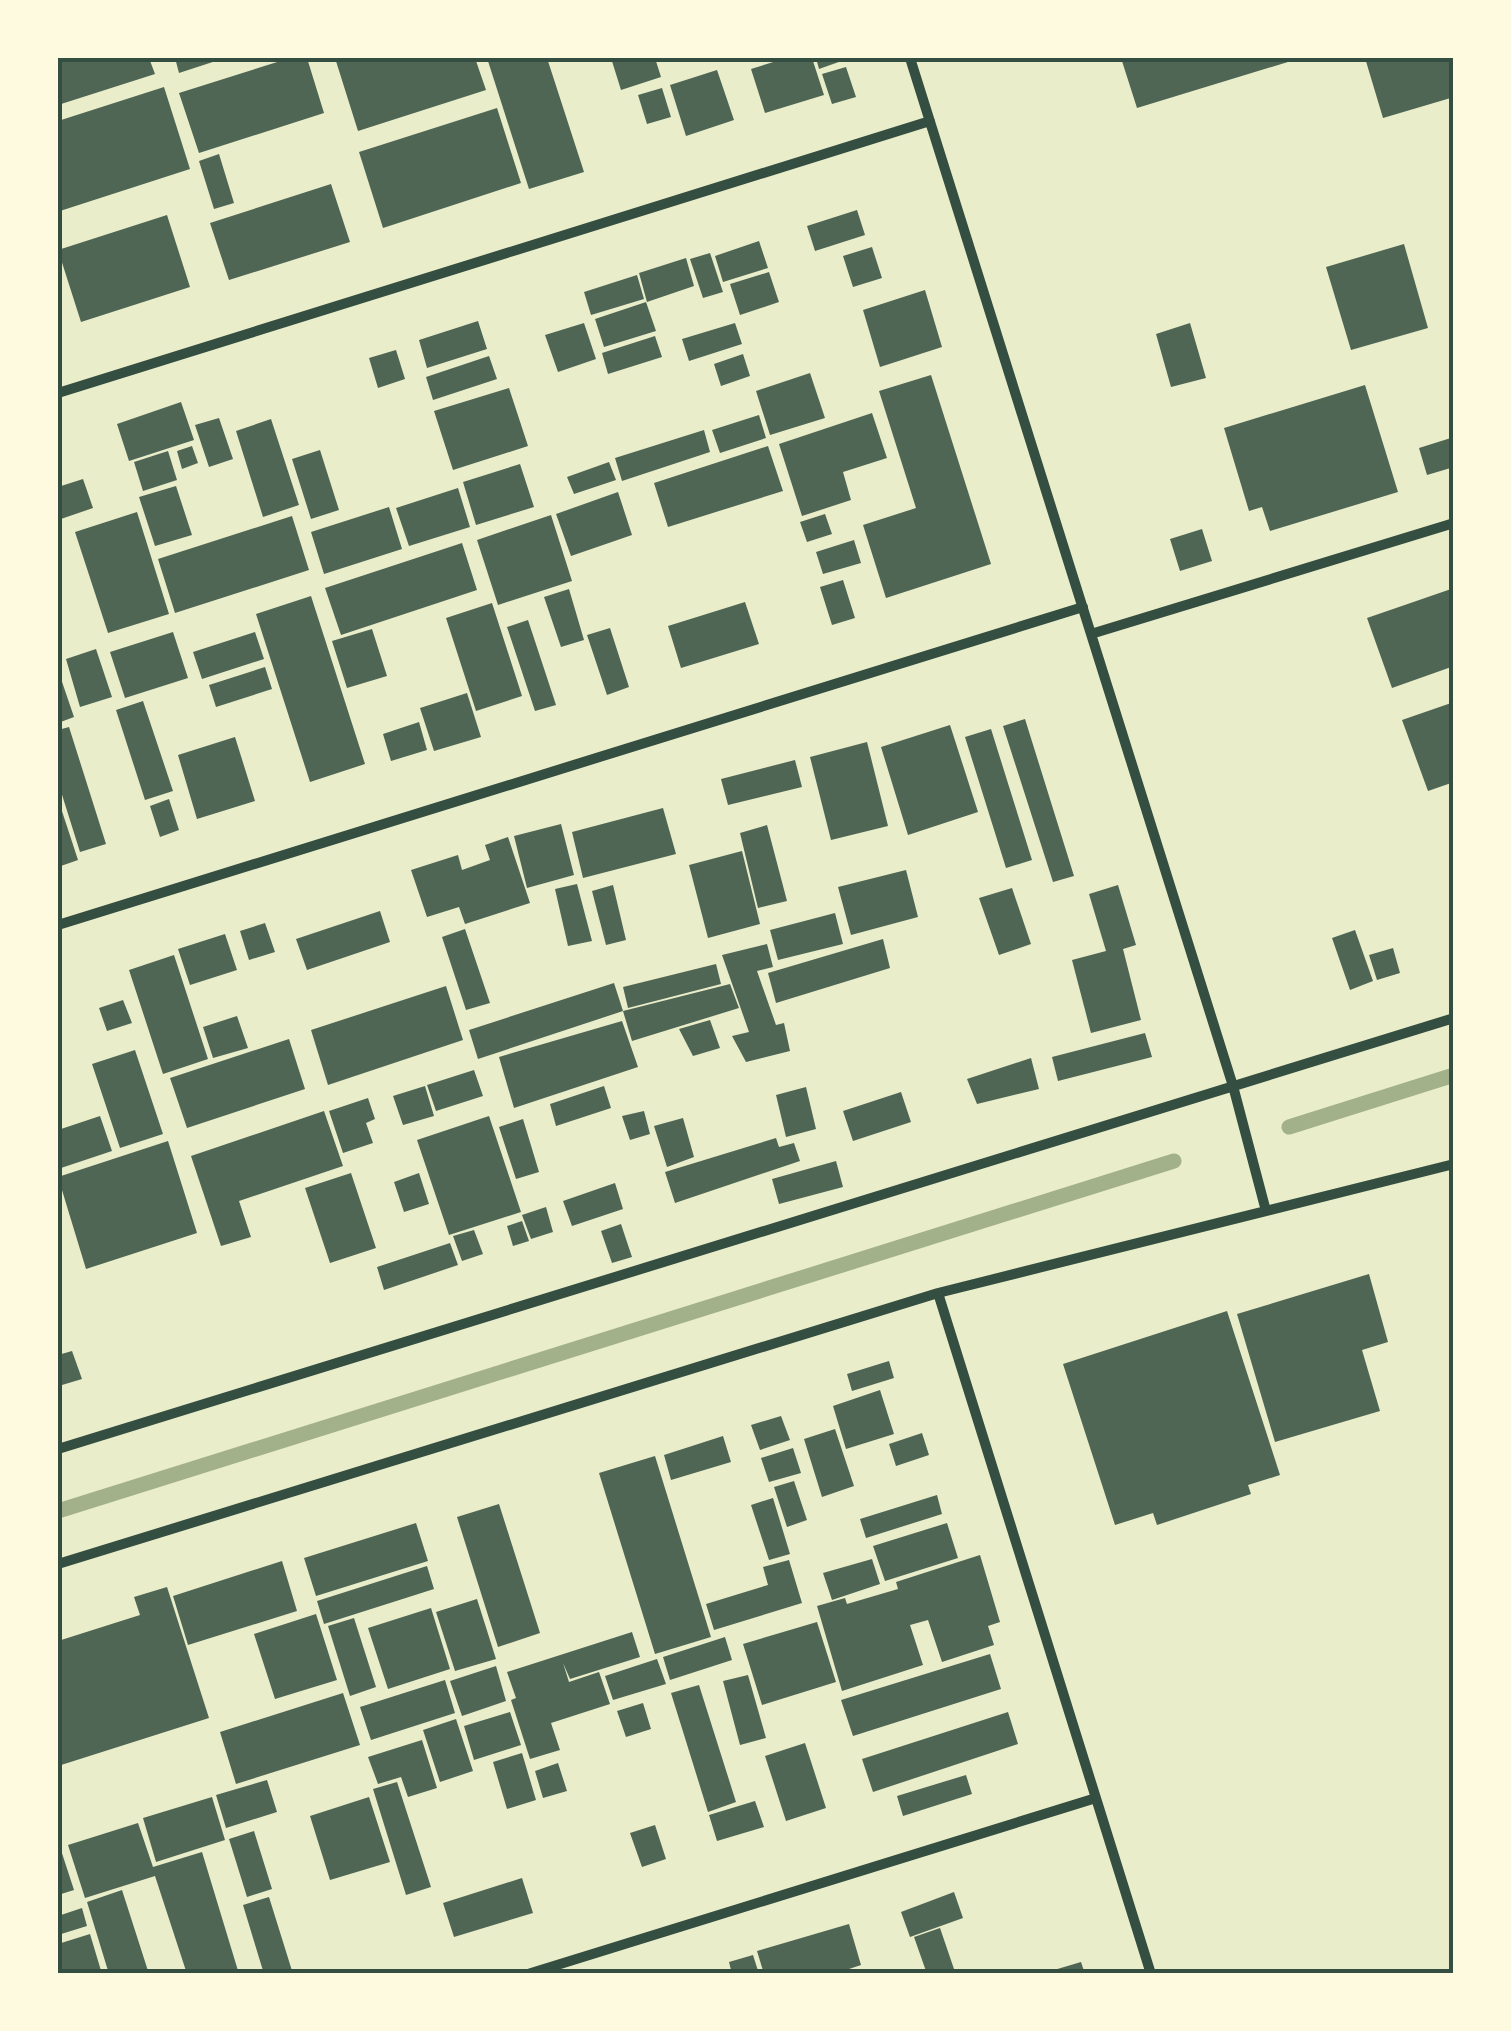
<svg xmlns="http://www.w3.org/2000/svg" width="1511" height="2031" font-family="Poppins,sans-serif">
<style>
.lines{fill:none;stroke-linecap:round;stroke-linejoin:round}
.stream{stroke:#a3b18a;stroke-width:15}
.building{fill:#4f6655}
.minor{stroke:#344e41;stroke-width:10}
.neatline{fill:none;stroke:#344e41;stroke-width:4}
</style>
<rect width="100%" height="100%" fill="#e9edc9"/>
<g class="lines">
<!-- stream -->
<path class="stream" d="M1289 1127 1454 1075
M58 1511 1174 1161"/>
</g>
<!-- building -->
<path class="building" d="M58 58H149L155 74 58 105Z
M175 58H225L179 73Z
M290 58H307L324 113 199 153 179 93Z
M335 58H475L486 90 358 131Z
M487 58H547L584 172 529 189Z
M611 58H655L661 77 621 90Z
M786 58H812L824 95 765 113 751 69Z
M816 58H850L819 69Z
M1121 58H1301L1137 108Z
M1365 58H1452L1454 97 1383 118Z
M846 67 856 97 832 104 822 74Z
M717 70 734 120 686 136 670 85Z
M164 87 190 169 60 211 58 121Z
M662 88 671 117 647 124 638 95Z
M497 108 521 183 383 228 359 152Z
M219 154 234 203 214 209 199 161Z
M331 184 350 242 229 280 210 223Z
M857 210 865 235 815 251 807 226Z
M167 215 190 287 81 322 58 250Z
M759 241 768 268 723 282 715 256Z
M1404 244 1428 328 1351 350 1326 267Z
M872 247 882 278 853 287 843 256Z
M710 253 723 292 703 298 690 259Z
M686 258 694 286 647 302 639 273Z
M769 272 779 302 740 315 730 284Z
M637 275 644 299 591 315 584 292Z
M925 290 942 347 880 367 863 310Z
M646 302 656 331 604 347 595 319Z
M478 321 487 349 427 368 419 340Z
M584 323 596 359 558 372 545 335Z
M735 323 742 344 689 361 682 339Z
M1190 323 1206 378 1171 387 1156 334Z
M655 336 662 357 608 374 602 353Z
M396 350 405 379 378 388 369 358Z
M743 354 750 376 721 386 714 364Z
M489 356 497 379 433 400 426 377Z
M810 373 825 418 770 435 756 391Z
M931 375 991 564 886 598 863 525 916 508 879 391Z
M1365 385 1398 492 1270 531 1262 507 1249 511 1224 428Z
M509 388 528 446 453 470 434 411Z
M181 402 194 440 129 461 117 424Z
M872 413 887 458 843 472 851 500 802 516 779 444Z
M759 415 766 438 720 453 712 430Z
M219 418 233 459 209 467 195 425Z
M271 419 299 505 263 517 236 431Z
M704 430 710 452 622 481 615 458Z
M1454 437V467L1427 475 1419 448Z
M192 446 198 463 182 469 177 451Z
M768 446 783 491 668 527 654 483Z
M320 450 339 510 311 519 292 459Z
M168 451 177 480 143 491 134 462Z
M609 462 616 480 574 494 567 477Z
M520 464 534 507 476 525 463 482Z
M83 479 93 508 58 520V487Z
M176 486 192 535 155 546 139 497Z
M458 488 470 527 409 546 396 508Z
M618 492 632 535 571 556 556 514Z
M389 507 402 549 324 574 311 532Z
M137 512 169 614 108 633 75 532Z
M825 514 832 534 807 542 800 522Z
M551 515 572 581 498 605 477 540Z
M292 516 309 570 175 613 158 559Z
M1202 529 1212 561 1180 571 1170 539Z
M854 540 861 563 823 574 816 552Z
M462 543 477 590 341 635 325 588Z
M843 580 855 618 832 625 820 587Z
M1454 588V666L1392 688 1367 618Z
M569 589 584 640 561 647 544 597Z
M311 596 365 764 310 782 256 614Z
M745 602 759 644 681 668 668 626Z
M492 603 522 696 476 711 446 618Z
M528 620 556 705 535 711 507 627Z
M610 628 629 687 607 695 587 635Z
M372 629 387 676 347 688 332 641Z
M173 632 188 678 125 698 110 652Z
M255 632 264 659 202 679 193 652Z
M96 649 112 697 80 707 66 659Z
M265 667 272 689 216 707 209 685Z
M58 670 74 717 58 723Z
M467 693 481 737 434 751 420 708Z
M143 701 173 791 145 800 116 710Z
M1454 702V782L1428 791 1402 720Z
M1025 719 1074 876 1053 882 1003 726Z
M419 722 427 750 391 761 383 734Z
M950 725 978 812 908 835 881 747Z
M69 727 106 844 80 852 58 782V730Z
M991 729 1032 860 1006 868 965 737Z
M235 737 255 801 197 819 178 755Z
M867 742 888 826 831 840 810 757Z
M795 760 802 787 728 805 721 779Z
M58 799 78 860 58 867Z
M169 799 179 830 160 837 150 806Z
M663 808 676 854 583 878 572 832Z
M561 824 574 875 527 888 514 836Z
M767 825 787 901 758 908 740 833Z
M508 837 530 903 465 924 459 907 427 917 411 870 458 855 462 870 490 860 485 845Z
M742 851 760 924 708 938 689 865Z
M906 870 918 917 851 935 838 887Z
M577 884 592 941 568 946 555 889Z
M613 885 626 940 606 945 592 891Z
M1118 885 1136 945 1123 949 1141 1020 1091 1033 1072 960 1106 951 1089 894Z
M1012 888 1031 944 999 955 979 898Z
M380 911 390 942 307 970 296 939Z
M835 913 843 944 778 960 770 930Z
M265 923 275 952 249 960 240 931Z
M465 929 490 1003 466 1010 442 937Z
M1355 930 1373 981 1350 990 1332 938Z
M225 934 237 970 190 985 178 949Z
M883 939 890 968 776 1003 768 973Z
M767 944 773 967 757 971 776 1025 784 1023 790 1051 746 1062 732 1036 749 1032 722 955Z
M1393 948 1400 973 1377 980 1369 955Z
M174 955 208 1059 163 1074 129 970Z
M716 964 721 984 628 1008 623 987Z
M614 983 623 1011 730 984 739 1008 632 1041 623 1011 478 1059 469 1030Z
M446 986 463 1040 328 1085 311 1030Z
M123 1000 132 1023 107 1031 99 1008Z
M237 1016 248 1048 213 1058 203 1027Z
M710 1020 720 1048 693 1056 679 1029Z
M622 1021 638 1067 514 1108 499 1057Z
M1145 1033 1152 1057 1058 1081 1052 1057Z
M289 1039 305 1089 187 1128 170 1078Z
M135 1050 163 1134 120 1148 92 1064Z
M1031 1058 1039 1089 977 1104 967 1079Z
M474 1070 483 1096 436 1111 427 1085Z
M425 1086 434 1116 403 1125 393 1096Z
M604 1086 611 1108 556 1126 550 1104Z
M806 1087 816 1129 786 1137 776 1095Z
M901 1092 911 1122 853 1141 843 1111Z
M368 1098 375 1119 366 1123 373 1143 343 1153 329 1111Z
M324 1111 343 1166 239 1201 251 1237 221 1246 191 1156Z
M644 1111 650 1134 630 1140 622 1116Z
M100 1116 112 1151 58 1169V1130Z
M489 1116 521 1212 449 1235 417 1140Z
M683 1118 694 1157 667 1167 654 1126Z
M523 1119 539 1172 516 1179 499 1127Z
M776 1138 779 1147 794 1143 800 1161 675 1203 665 1172Z
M168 1141 197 1233 86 1269 58 1177Z
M836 1161 843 1187 779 1204 772 1179Z
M351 1173 376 1248 330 1263 305 1188Z
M419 1173 429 1204 404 1212 394 1182Z
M615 1183 623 1209 572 1226 563 1201Z
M546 1207 553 1232 531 1239 522 1215Z
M522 1221 529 1241 513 1246 507 1226Z
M621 1224 632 1257 612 1263 601 1231Z
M474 1230 483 1254 462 1261 453 1236Z
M450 1243 458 1265 384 1290 377 1267Z
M1369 1274 1388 1342 1362 1350 1380 1411 1275 1442 1237 1314Z
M1227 1311 1280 1475 1248 1485 1251 1494 1157 1525 1153 1513 1115 1525 1063 1364Z
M72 1351 82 1379 62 1385 58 1371V1355Z
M889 1361 894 1378 852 1391 847 1374Z
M880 1390 894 1434 846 1449 833 1406Z
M781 1416 790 1440 760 1450 751 1425Z
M835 1429 854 1486 822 1497 804 1439Z
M922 1433 929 1455 896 1466 889 1444Z
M723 1436 731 1462 671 1480 664 1455Z
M793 1448 801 1473 769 1482 761 1458Z
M655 1456 711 1637 655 1654 599 1473Z
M794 1481 807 1520 787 1527 774 1487Z
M937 1495 942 1514 866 1538 860 1519Z
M773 1498 790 1554 769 1560 751 1505Z
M499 1504 540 1633 498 1647 457 1517Z
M416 1523 428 1561 316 1596 304 1558Z
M947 1523 958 1558 885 1581 873 1546Z
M980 1555 1000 1622 988 1626 994 1645 942 1662 928 1620 910 1625 923 1665 842 1691 817 1606 845 1598 847 1604 898 1589 896 1582Z
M872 1559 880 1584 832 1600 823 1573Z
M789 1560 802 1603 714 1630 706 1604 768 1585 763 1567Z
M282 1561 297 1611 188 1645 173 1596Z
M427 1566 434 1589 324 1624 317 1601Z
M167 1587 209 1718 58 1766V1641L140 1615 134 1597Z
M477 1599 496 1659 455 1671 436 1612Z
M431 1608 450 1669 388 1689 368 1628Z
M316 1614 337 1680 275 1699 254 1634Z
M354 1618 376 1687 350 1696 328 1626Z
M817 1622 836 1682 762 1705 743 1644Z
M632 1632 640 1657 570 1679 563 1663 569 1682 599 1672 610 1704 551 1723 560 1750 530 1759 511 1700 516 1698 507 1672Z
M725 1637 732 1660 670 1680 663 1657Z
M990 1654 1001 1689 853 1736 841 1700Z
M657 1659 666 1684 613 1700 605 1676Z
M496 1666 506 1701 462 1716 450 1681Z
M748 1675 766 1738 740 1745 723 1681Z
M445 1680 455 1713 371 1740 360 1707Z
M699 1685 736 1802 708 1812 671 1693Z
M343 1693 360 1745 236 1784 220 1732Z
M643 1703 651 1729 626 1737 617 1711Z
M510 1712 521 1745 474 1760 464 1726Z
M1008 1712 1018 1744 873 1792 862 1759Z
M456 1719 473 1771 440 1782 423 1730Z
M422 1740 437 1788 408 1797 401 1777 378 1784 368 1757Z
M805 1743 826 1808 786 1821 765 1756Z
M522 1753 536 1800 507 1809 493 1762Z
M558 1763 567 1791 543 1798 535 1771Z
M966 1775 972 1794 903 1816 897 1796Z
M267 1780 277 1812 226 1828 216 1795Z
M397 1782 431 1887 406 1895 373 1789Z
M212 1797 225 1840 156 1862 143 1818Z
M369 1797 390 1862 330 1880 310 1816Z
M755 1801 764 1827 717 1841 709 1815Z
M138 1823 153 1867 202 1852 239 1974H187L155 1876 85 1898 68 1845Z
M655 1825 666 1859 642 1867 630 1833Z
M254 1831 272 1889 247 1897 229 1839Z
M58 1841 74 1890 58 1895Z
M522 1878 533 1913 454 1937 443 1903Z
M122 1890 149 1974H109L87 1902Z
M954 1892 963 1918 910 1937 901 1912Z
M269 1897 293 1974H264L243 1905Z
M82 1908 87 1926 58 1935V1916Z
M849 1924 861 1965 834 1974H764L757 1951Z
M940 1928 954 1969 927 1974 914 1937Z
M90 1934 102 1974H58V1944Z
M753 1955 759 1974H732L729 1962Z
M1081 1962 1085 1974H1055L1054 1970Z"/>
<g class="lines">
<!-- minor -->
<path class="minor" d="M910 58 1233 1086 1266 1211
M58 393 930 121
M1091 634 1454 523
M58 925 1083 607
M938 1293 1151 1974
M58 1449 1454 1018
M58 1564 938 1293 1454 1164
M528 1974 1096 1798"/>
</g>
<!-- border -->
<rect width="1511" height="2031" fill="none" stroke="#fefae0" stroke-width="120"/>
<rect x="60" y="60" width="1391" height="1911" class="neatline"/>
</svg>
